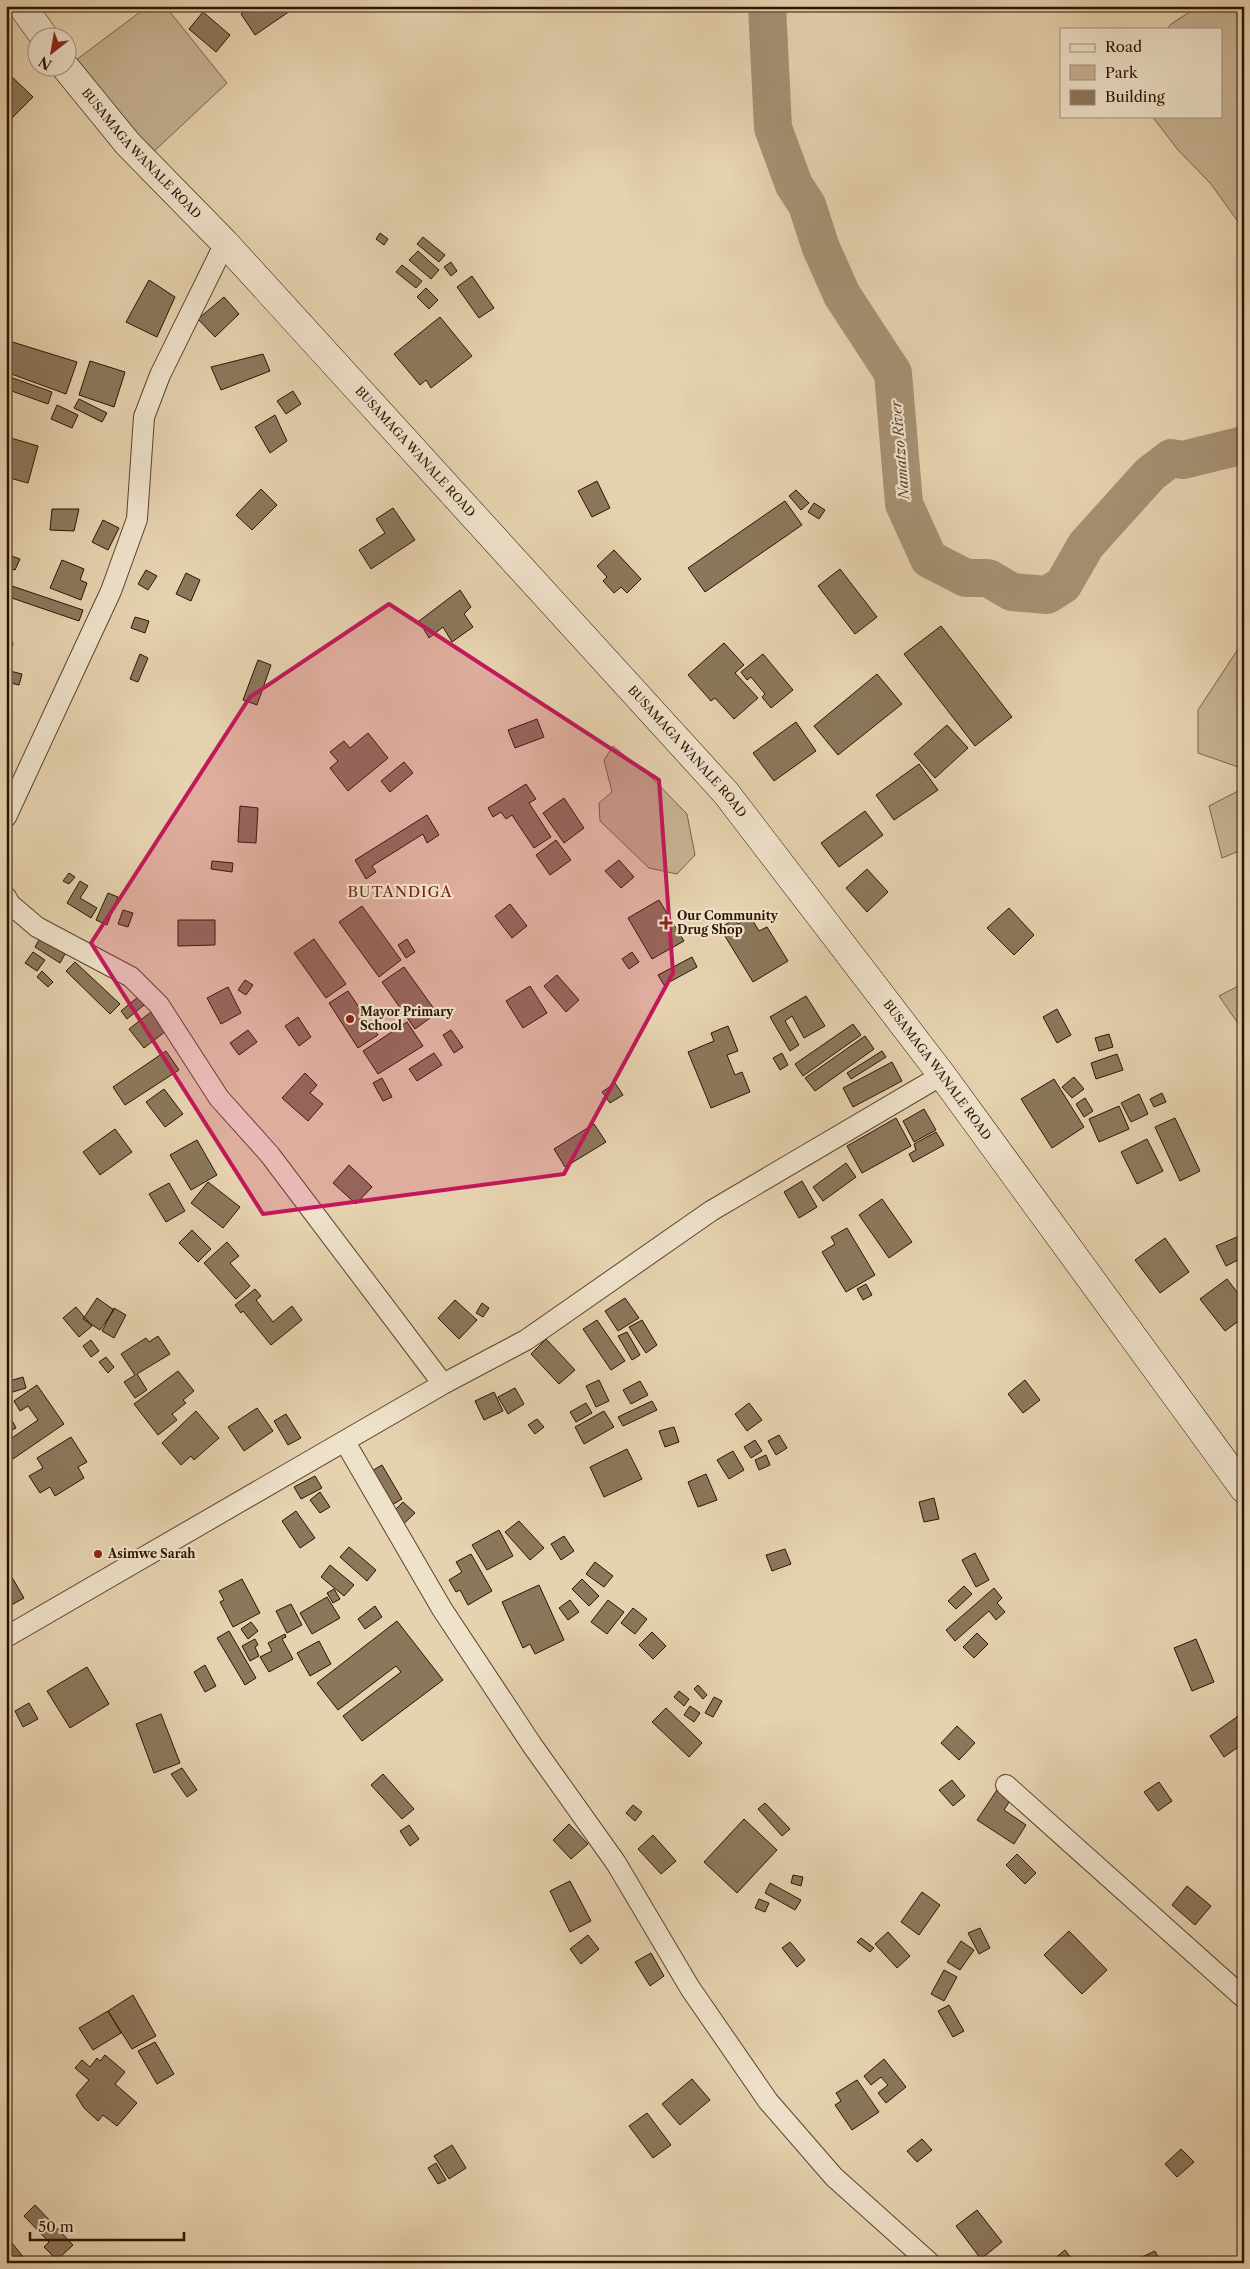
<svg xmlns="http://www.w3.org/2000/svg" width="1250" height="2269" font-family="'Libre Caslon Text',serif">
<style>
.green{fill:#c6b292;stroke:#78634a}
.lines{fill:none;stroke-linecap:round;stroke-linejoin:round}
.river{stroke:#a69174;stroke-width:38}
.building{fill:#8c775c;stroke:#2b1402}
.street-casing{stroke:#5a442d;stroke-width:22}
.secondary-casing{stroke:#2b1402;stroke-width:29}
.street{stroke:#efe2cb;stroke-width:20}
.secondary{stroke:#efe2cb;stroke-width:28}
.marked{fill:#c2185b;fill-opacity:0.2;stroke:#c2185b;stroke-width:4;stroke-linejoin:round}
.poi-dot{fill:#8f2418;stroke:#efe2cb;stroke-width:2}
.labels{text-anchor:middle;stroke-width:4.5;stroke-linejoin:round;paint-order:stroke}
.street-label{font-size:12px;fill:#2b1402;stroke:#efe2cb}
.poi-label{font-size:12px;font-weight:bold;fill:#2b1402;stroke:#efe2cb;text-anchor:start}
.water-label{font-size:14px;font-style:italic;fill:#5c4630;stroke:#efe2cb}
.quarter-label{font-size:15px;letter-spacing:1px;fill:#7a1f14;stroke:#efe2cb}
</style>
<rect width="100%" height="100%" fill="#e6d2af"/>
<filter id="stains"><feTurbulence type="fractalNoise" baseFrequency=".004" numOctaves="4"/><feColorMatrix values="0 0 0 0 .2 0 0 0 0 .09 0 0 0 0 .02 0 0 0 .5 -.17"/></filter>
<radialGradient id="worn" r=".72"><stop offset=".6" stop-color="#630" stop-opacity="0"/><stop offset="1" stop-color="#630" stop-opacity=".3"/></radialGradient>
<!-- green -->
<path class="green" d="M148 6H165L227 83 150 155 76 60Z
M1199 6H1244V230L1211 184 1178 150 1152 116H1221V29H1167L1171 24Z
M1244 644V769L1198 753V710L1240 646Z
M613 746 651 777 687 814 695 855 677 874 649 868 600 821 599 803 612 792 604 760Z
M1244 788V849L1222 858 1209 806Z
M1244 983V1032L1219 996Z"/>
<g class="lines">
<!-- river -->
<path class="river" d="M767 6 773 128 794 185 807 205 821 248 842 295 893 373 904 504 929 559 966 578H988L1012 592 1047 595 1063 585 1086 545 1150 474 1171 458 1183 460 1244 445"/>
</g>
<!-- building -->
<path class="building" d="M253 6H286L290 11 255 35 241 14Z
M203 12 230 35 216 52 189 29Z
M9 74 33 97 6 124V77Z
M380 233 388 239 384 245 376 239Z
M423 237 445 255 439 262 417 244Z
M418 251 439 270 431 279 409 260Z
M451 262 457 271 451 276 444 267Z
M402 265 422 281 416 288 396 272Z
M472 276 494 308 479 318 457 287Z
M149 280 175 297 157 337 126 322Z
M426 288 438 300 429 309 417 297Z
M224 297 239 314 215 337 198 319Z
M440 317 472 356 431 388 426 380 420 385 394 354Z
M6 340 77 362 66 394 6 372Z
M263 354 270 371 221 390 211 367Z
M90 361 125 372 114 407 79 395Z
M7 376 52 392 48 404 6 389Z
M293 391 301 404 286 414 277 401Z
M79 399 107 413 102 422 74 408Z
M57 405 78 415 72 428 51 419Z
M275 415 287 441 270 453 255 427Z
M11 438 38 446 28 483 6 477V456Z
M597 481 610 508 592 517 578 491Z
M261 489 277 505 252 530 236 515Z
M796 490 809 503 801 510 789 496Z
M785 501 802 525 705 592 688 568Z
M814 503 825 510 819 519 808 512Z
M393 508 415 540 371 569 359 550 385 533 376 519Z
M52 509H79L74 531 50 530Z
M103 520 119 528 108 550 92 542Z
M614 550 641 579 627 593 621 587 614 593 603 581 607 577 597 566Z
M6 554 20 559 15 570 6 567Z
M62 560 84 569 80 580 87 583 81 600 50 588Z
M840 569 877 617 855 634 818 586Z
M146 570 157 576 148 590 138 584Z
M186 573 200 580 191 601 176 594Z
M6 584 83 610 79 621 6 596Z
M460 590 471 607 464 614 473 627 452 642 443 627 429 638 419 621Z
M135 617 149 621 145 633 131 628Z
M941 626 1012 717 975 746 904 654Z
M6 641 13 643 6 667Z
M724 643 744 665 735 673 758 698 734 719 715 698 711 701 688 675Z
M140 654 148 658 138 682 130 679Z
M763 654 793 690 771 708 762 697 765 694 751 677 747 680 741 672Z
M258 660 271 665 257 705 243 700Z
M6 670 22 674 19 685 6 682Z
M877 674 902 704 838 755 814 726Z
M537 719 544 737 515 748 508 730Z
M796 722 816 751 774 781 753 753Z
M947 725 968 748 935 778 914 754Z
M368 733 388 758 348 791 330 768 338 761 330 752 344 741 350 748Z
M404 762 413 773 390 792 381 781Z
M919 764 938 790 894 820 876 795Z
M526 784 536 799 529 803 551 837 534 848 512 815 506 819 501 812 493 817 488 808Z
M564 798 584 828 564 843 543 813Z
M240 806 258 808 256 843 238 842Z
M865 811 883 835 839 867 821 843Z
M427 815 439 835 427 843 423 834 372 866 376 872 366 879 355 860Z
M556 840 571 860 550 875 536 855Z
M619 860 634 877 621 888 605 871Z
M212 861 233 863 232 872 211 869Z
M867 869 888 892 867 912 846 888Z
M69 873 75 877 69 884 63 881Z
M80 881 88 886 80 898 97 908 91 918 67 903Z
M108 893 118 897 107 925 96 920Z
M659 900 684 941 652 959 628 918Z
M510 904 527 926 512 938 495 916Z
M362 906 401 960 379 977 339 922Z
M1009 908 1034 935 1014 955 987 928Z
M123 910 133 913 128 927 118 924Z
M750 916 759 931 767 927 788 961 753 982 720 928 734 919 738 924Z
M178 920H215V945L178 946Z
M40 938 65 954 60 963 35 947Z
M314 939 346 984 326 998 294 953Z
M407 939 415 952 406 958 398 945Z
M33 952 45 960 37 971 25 963Z
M632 952 639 962 629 969 622 959Z
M692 957 697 967 664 985 658 975Z
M75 962 120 1004 110 1014 66 971Z
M404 967 437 1013 415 1029 382 982Z
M42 971 53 982 48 987 37 977Z
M557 975 579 1000 566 1012 544 986Z
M245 980 253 985 246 995 238 990Z
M530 986 547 1013 523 1028 506 1001Z
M228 987 241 1013 221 1024 207 998Z
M348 991 378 1035 358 1048 329 1003Z
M806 996 825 1026 804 1038 792 1016 785 1021 799 1045 790 1051 770 1017Z
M138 997 144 1005 127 1019 121 1011Z
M1057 1009 1071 1035 1057 1043 1043 1017Z
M151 1012 166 1031 144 1048 129 1029Z
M298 1017 311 1037 299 1046 285 1026Z
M407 1022 423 1046 378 1074 363 1051Z
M853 1024 861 1035 803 1076 795 1064Z
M728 1026 738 1051 727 1055 735 1075 742 1072 750 1092 711 1108 688 1052 714 1041 711 1033Z
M248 1030 257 1042 239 1055 230 1043Z
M451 1030 463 1047 454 1053 443 1035Z
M1109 1034 1113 1047 1099 1051 1095 1038Z
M865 1036 874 1049 815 1091 805 1078Z
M166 1051 179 1070 125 1105 113 1087Z
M882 1051 886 1057 851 1079 847 1073Z
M434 1053 442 1065 417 1081 409 1069Z
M782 1053 788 1065 780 1070 773 1058Z
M1117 1054 1123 1070 1096 1079 1091 1063Z
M892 1062 902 1081 853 1107 843 1088Z
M305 1073 317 1085 310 1093 323 1104 308 1121 282 1098Z
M1074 1077 1084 1089 1072 1098 1062 1087Z
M382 1078 392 1097 383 1101 373 1083Z
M1054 1079 1084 1127 1052 1148 1021 1099Z
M615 1083 623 1095 610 1103 602 1092Z
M164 1089 183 1114 165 1127 146 1102Z
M1162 1093 1166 1102 1154 1107 1150 1099Z
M1139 1094 1148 1114 1131 1122 1121 1103Z
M1085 1098 1093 1111 1084 1117 1076 1104Z
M1119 1106 1129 1129 1099 1142 1089 1119Z
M924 1109 936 1130 914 1142 903 1121Z
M896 1118 911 1146 862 1173 847 1146Z
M1175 1118 1200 1171 1180 1181 1155 1127Z
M594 1124 606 1142 565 1167 554 1149Z
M115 1129 132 1152 100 1175 83 1152Z
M936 1132 944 1145 913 1162 909 1154 916 1150 914 1144Z
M1147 1139 1163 1171 1137 1184 1121 1152Z
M197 1140 217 1175 191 1190 170 1155Z
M846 1163 856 1177 823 1201 813 1187Z
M349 1165 372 1187 356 1204 333 1183Z
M802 1181 817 1207 799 1218 784 1192Z
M208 1182 240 1207 223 1228 191 1203Z
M169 1183 185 1211 166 1222 149 1194Z
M882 1199 912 1242 889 1258 859 1215Z
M847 1228 875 1275 846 1292 822 1252 835 1244 831 1237Z
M192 1230 211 1249 198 1262 179 1243Z
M1244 1234V1257L1226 1266 1216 1246Z
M1165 1238 1189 1272 1160 1293 1135 1260Z
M227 1242 239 1256 230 1263 250 1286 236 1299 204 1263Z
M1227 1279 1244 1301V1317L1225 1331 1200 1299Z
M866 1284 872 1295 863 1300 857 1289Z
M255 1289 261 1296 256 1300 273 1322 292 1306 302 1320 271 1345 243 1311 241 1313 235 1305Z
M97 1298 114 1310 100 1330 83 1319Z
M625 1298 639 1318 618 1331 605 1311Z
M455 1300 477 1320 459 1339 438 1318Z
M482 1303 489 1308 483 1317 476 1313Z
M76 1307 92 1326 79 1337 63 1318Z
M114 1308 126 1315 114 1338 102 1331Z
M597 1320 625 1361 611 1370 583 1329Z
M642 1320 657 1345 646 1353 629 1327Z
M627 1332 640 1355 632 1360 618 1336Z
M158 1336 170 1354 137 1374 147 1390 135 1398 124 1382 135 1375 121 1354 146 1338 149 1342Z
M546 1339 575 1370 559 1384 531 1354Z
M91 1340 99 1351 91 1357 83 1346Z
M106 1357 114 1367 108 1373 99 1362Z
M178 1371 194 1391 183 1400 186 1403 172 1414 177 1420 158 1435 134 1404Z
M23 1377 26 1388 6 1394V1382Z
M599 1380 609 1401 596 1407 586 1386Z
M1025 1380 1040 1400 1023 1413 1008 1394Z
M640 1381 648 1395 631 1404 623 1390Z
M37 1385 64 1424 7 1463 6 1442 38 1420 28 1406 20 1411 14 1401Z
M515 1388 524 1404 508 1414 498 1397Z
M494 1392 503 1411 484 1420 475 1401Z
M652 1401 657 1410 623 1426 618 1417Z
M586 1403 592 1413 576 1422 570 1412Z
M749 1403 762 1420 747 1431 735 1414Z
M257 1408 273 1431 244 1451 228 1427Z
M6 1409 16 1428 6 1433Z
M196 1411 219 1438 194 1460 191 1456 181 1465 162 1443Z
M604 1411 614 1427 584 1444 575 1427Z
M286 1414 301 1438 288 1445 274 1421Z
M537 1419 544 1427 535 1434 528 1425Z
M674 1427 679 1442 665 1447 659 1431Z
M779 1435 787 1448 776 1455 768 1441Z
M71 1437 87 1462 78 1467 84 1478 55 1496 50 1487 40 1493 29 1476 43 1468 37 1458Z
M755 1440 762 1451 751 1458 744 1447Z
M627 1449 642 1479 604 1497 590 1467Z
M733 1451 744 1470 729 1479 717 1460Z
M766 1455 770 1465 759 1470 755 1460Z
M382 1465 402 1499 385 1509 365 1475Z
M706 1474 717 1500 698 1507 688 1482Z
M315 1476 322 1488 301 1499 294 1487Z
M320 1492 330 1507 320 1513 310 1500Z
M934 1498 939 1519 924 1522 919 1502Z
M403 1502 415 1513 396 1531 385 1520Z
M296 1511 315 1538 300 1548 282 1521Z
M519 1521 544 1548 530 1560 505 1532Z
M499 1530 513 1556 487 1570 472 1545Z
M564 1536 574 1551 561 1560 551 1544Z
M349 1547 376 1570 367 1581 340 1557Z
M785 1549 791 1564 772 1571 766 1555Z
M975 1553 989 1580 976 1587 962 1560Z
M471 1554 492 1591 468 1605 460 1590 456 1592 449 1580 462 1572 456 1562Z
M595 1562 613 1576 604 1587 586 1574Z
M330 1565 354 1585 344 1596 321 1577Z
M6 1567 24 1598 6 1608Z
M242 1579 260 1613 233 1627 220 1602 224 1600 219 1591Z
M582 1579 599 1596 589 1606 572 1589Z
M539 1585 564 1640 535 1654 530 1644 523 1648 502 1602Z
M964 1586 972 1594 956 1609 948 1601Z
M994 1588 1002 1598 997 1603 1005 1612 996 1620 989 1611 955 1641 946 1630Z
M334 1589 340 1599 333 1603 327 1593Z
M327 1597 340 1618 312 1634 300 1613Z
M570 1600 579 1612 568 1620 559 1608Z
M608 1600 624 1612 607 1634 591 1622Z
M291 1604 302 1625 287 1633 276 1611Z
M375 1606 382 1617 365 1629 358 1619Z
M633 1608 647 1619 635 1634 621 1623Z
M397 1621 443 1680 362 1741 343 1716 401 1672 396 1666 338 1710 317 1683Z
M251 1622 258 1631 248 1639 241 1629Z
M229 1631 256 1678 245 1685 217 1638Z
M652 1632 666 1646 653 1659 639 1645Z
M977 1633 988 1644 974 1658 963 1647Z
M285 1634 286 1637 282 1639 293 1659 269 1672 260 1657 272 1651 268 1643Z
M255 1639 258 1645 255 1647 259 1656 250 1661 242 1646Z
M1196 1639 1214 1682 1192 1691 1174 1648Z
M319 1641 331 1664 310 1676 297 1653Z
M205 1665 216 1686 205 1692 194 1672Z
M87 1667 109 1704 70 1728 47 1691Z
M698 1685 707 1695 703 1699 694 1689Z
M679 1691 689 1699 684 1706 674 1697Z
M714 1697 722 1701 713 1717 705 1713Z
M29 1703 38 1719 23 1727 15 1711Z
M690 1706 700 1713 694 1722 684 1715Z
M666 1708 702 1743 689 1757 652 1722Z
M1244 1712V1743L1224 1757 1210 1736Z
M161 1714 180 1763 154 1773 136 1724Z
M957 1726 975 1743 959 1760 941 1743Z
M182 1768 197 1790 187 1797 171 1774Z
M383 1774 414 1809 402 1819 371 1785Z
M952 1780 965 1796 953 1806 939 1790Z
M1159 1782 1172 1801 1158 1811 1144 1792Z
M997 1790 1011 1799 1004 1810 1026 1825 1014 1844 977 1820Z
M765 1803 790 1829 782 1836 758 1809Z
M633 1805 642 1812 635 1821 626 1813Z
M744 1819 777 1850 737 1893 704 1862Z
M569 1824 588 1844 571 1859 553 1840Z
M409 1825 419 1839 410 1846 400 1831Z
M653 1835 676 1861 661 1874 638 1849Z
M1017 1854 1036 1873 1025 1884 1006 1865Z
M793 1875 803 1877 801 1886 791 1883Z
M570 1881 591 1921 570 1932 550 1891Z
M770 1883 801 1900 795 1910 765 1893Z
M1187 1886 1211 1906 1195 1925 1172 1905Z
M922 1892 940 1905 919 1935 901 1922Z
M759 1899 769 1903 765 1912 755 1908Z
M980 1928 990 1948 979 1954 968 1933Z
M1069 1931 1107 1970 1082 1994 1044 1955Z
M888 1932 910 1956 897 1968 875 1944Z
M588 1935 599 1949 581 1964 570 1949Z
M861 1938 874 1948 870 1952 857 1942Z
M961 1941 974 1950 960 1970 947 1962Z
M790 1942 805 1960 797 1967 782 1948Z
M651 1953 664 1976 650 1986 635 1962Z
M944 1970 957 1977 944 2001 931 1994Z
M133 1995 156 2036 132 2049 108 2011Z
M949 2005 964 2031 953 2037 938 2011Z
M108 2011 121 2033 93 2050 79 2028Z
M155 2042 174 2074 157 2084 138 2051Z
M105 2055 125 2072 115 2084 137 2103 117 2126 103 2115 98 2121 84 2108 76 2095 89 2080 75 2068 82 2060 90 2067 97 2058 100 2061Z
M884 2059 906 2087 886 2103 878 2093 888 2085 881 2077 871 2085 864 2076Z
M692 2079 710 2100 680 2125 662 2104Z
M857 2080 879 2112 852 2130 835 2105 841 2101 836 2093Z
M647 2113 671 2145 653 2158 629 2126Z
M922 2139 932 2150 917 2162 907 2151Z
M452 2145 466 2168 449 2179 434 2156Z
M1181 2149 1194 2162 1177 2177 1165 2164Z
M436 2163 446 2180 438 2184 428 2168Z
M35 2205 73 2245 57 2260 44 2247 49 2242 24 2216Z
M977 2210 1002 2242 981 2259 956 2226Z
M12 2243 28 2263H6V2248Z
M1065 2250 1075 2263H1049Z
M1155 2251 1161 2263 1131 2262Z"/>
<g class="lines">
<!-- street casing -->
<g class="street-casing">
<path id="street" d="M6 817 111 591 137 519 144 417 160 375 225 243
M6 897 10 904 37 927 131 977 159 1005 219 1098 270 1155 443 1384
M345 1442 442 1609 532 1745 616 1863 690 1988 768 2101 834 2177 930 2263
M6 1637 443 1384 526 1340 711 1211 942 1075
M1006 1785 1244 1998"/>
</g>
<!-- secondary casing -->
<g class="secondary-casing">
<g id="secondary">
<path d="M22 6 45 38"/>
<path id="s1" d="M66 68 128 144 225 243 726 793 942 1075 1244 1489"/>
</g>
</g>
<!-- street -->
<use href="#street" class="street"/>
<!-- secondary -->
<use href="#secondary" class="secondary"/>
</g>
<!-- marked area -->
<path class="marked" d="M389 604 659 780 673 973 564 1174 263 1214 91 943 250 697Z"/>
<!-- markers -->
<g class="poi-dot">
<path d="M663.5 915.5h5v5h5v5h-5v5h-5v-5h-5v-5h5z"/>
<circle cx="350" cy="1019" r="5"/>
<circle cx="98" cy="1554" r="5"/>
</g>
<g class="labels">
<!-- street labels -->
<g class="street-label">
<text dy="4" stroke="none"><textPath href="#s1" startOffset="114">BUSAMAGA WANALE ROAD</textPath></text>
<text dy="4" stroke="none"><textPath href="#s1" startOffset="519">BUSAMAGA WANALE ROAD</textPath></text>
<text dy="4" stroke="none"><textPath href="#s1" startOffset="924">BUSAMAGA WANALE ROAD</textPath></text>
<text dy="4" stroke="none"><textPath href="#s1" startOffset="1329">BUSAMAGA WANALE ROAD</textPath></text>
</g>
<!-- poi labels -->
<g class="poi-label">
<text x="677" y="920">Our Community<tspan x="677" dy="14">Drug Shop</tspan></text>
<text x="360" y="1016">Mayor Primary<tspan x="360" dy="14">School</tspan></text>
<text x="108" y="1558">Asimwe Sarah</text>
</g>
<!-- water labels -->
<g class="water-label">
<text transform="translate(900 450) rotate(-95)" y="5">Namatzo River</text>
</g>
<!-- quarter labels -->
<g class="quarter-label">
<text x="400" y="897">BUTANDIGA</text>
</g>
</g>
<!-- margin -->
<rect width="1250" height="2269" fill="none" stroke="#e6d2af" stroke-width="25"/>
<rect x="8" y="8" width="1235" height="2254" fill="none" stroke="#2b1402" stroke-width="2.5"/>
<rect x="12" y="12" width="1225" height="2244" fill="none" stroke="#2b1402"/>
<!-- legend -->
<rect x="1060" y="28" width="162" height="90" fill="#efe2cb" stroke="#a1907b"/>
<rect x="1070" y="44" width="25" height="8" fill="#efe2cb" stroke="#a1907b"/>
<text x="1105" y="52" font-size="15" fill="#2b1402">Road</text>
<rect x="1070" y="65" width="25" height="15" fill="#c6b292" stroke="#a1907b"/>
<text x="1105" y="78" font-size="15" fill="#2b1402">Park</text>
<rect x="1070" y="90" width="25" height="15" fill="#8c775c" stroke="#a1907b"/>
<text x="1105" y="102" font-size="15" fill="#2b1402">Building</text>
<!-- north arrow -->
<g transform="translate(52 52) rotate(211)"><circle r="24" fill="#efe2cb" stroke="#a1907b"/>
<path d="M0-4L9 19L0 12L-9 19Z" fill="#8f2418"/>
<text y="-8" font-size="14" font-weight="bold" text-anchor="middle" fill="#2b1402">N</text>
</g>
<!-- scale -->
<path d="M30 2232v8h154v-8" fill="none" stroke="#2b1402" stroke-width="2.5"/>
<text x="38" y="2232" font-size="15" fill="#2b1402" stroke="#efe2cb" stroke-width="4" paint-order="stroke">50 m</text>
<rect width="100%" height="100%" filter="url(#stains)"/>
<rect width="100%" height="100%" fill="url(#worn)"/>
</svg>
